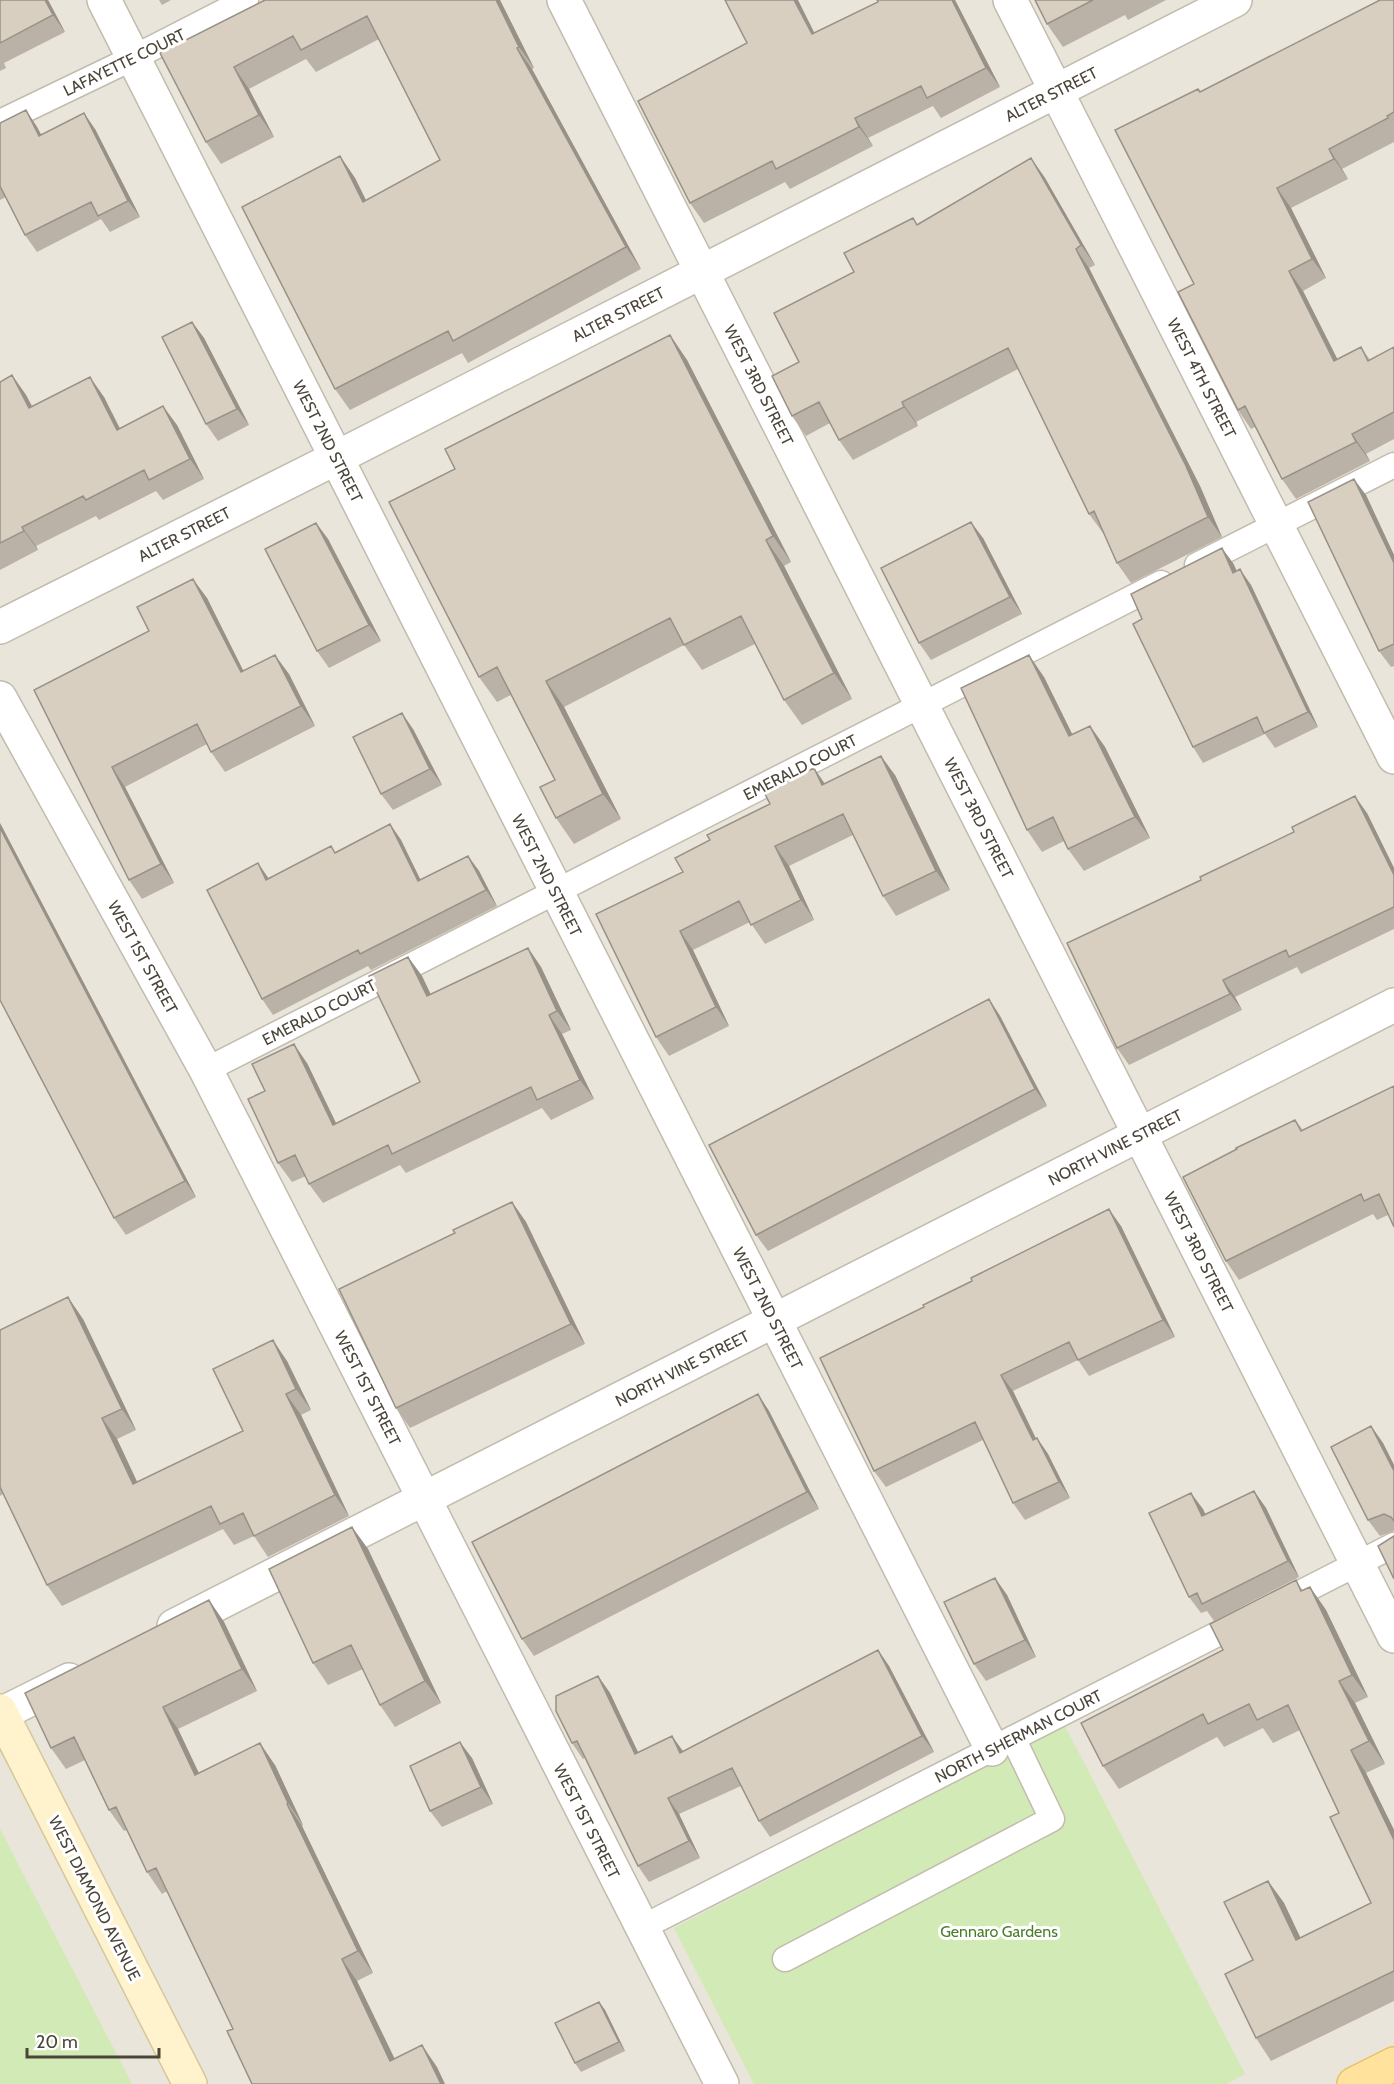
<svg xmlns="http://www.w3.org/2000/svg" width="1394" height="2084" font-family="Cabin,sans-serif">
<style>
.residential{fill:#eae5da}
.green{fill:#d2eab5}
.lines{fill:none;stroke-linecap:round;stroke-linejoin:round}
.lane-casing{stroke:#c2bbae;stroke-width:27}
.street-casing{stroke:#c2bbae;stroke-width:36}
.secondary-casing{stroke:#d6c79b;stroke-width:36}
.primary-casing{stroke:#e6c16a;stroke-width:36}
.lane{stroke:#fff;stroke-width:24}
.street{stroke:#fff;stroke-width:33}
.secondary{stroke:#fff3cd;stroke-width:33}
.primary{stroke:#ffe39c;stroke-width:33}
.wall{fill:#bab2a6}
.shaded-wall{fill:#979187}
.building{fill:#d8cfc1;stroke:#979187;stroke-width:1.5}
.labels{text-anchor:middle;stroke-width:6;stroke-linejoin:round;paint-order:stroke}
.street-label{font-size:16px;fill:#4b4439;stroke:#fff}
.park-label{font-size:16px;fill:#4a7f2a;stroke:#fff}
</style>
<rect width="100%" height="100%" fill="#f6f3ec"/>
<!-- residential -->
<path class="residential" d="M0 0H1394V2084H0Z"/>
<!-- green -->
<path class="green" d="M1065 1726 1245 2074 1226 2084H754L674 1928Z
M0 1829 132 2084H0Z"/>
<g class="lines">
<!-- lane casing -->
<g class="lane-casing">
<path id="lane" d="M0 122 133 58 246 0
M1197 565 1394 465
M206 1070 1161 583
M1282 1602 1394 1545
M641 1928 1243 1621
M785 1959 1052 1819 1013 1738"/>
</g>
<!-- street casing -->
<g class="street-casing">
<path id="street" d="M104 0 992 1749
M564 0 1394 1636
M1010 0 1394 757
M0 627 336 458 1235 0
M0 698 206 1070 722 2084
M174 1626 1394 1005
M1 1714 69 1680"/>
</g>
<!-- secondary casing -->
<g class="secondary-casing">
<path id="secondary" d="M0 1711 190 2084"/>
</g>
<!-- primary casing -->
<g class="primary-casing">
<path id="primary" d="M1354 2084 1394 2064"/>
</g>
<!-- lane -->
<use href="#lane" class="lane"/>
<!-- street -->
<use href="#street" class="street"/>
<!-- secondary -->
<use href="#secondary" class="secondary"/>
<!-- primary -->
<use href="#primary" class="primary"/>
</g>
<!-- wall -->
<path class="wall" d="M0 0H48L65 32 4 63 6 68 0 71Z
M159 0H171L162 5Z
M265 0H500L534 68 532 69 641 269 468 363 462 353 350 410 335 389 340 156 355 178 366 201 440 160 379 39 316 72 306 59 249 89 274 137 221 164 206 142 160 53Z
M877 0H955L1000 87 941 118 933 106 868 138 873 146 790 189 785 182 704 223 690 203 815 33 878 2Z
M1035 0H1166L1128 20 1125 15 1063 47 1047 24Z
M1394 0V142L1342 169 1348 179 1291 208 1326 278 1303 291 1337 359 1361 347 1370 360 1394 347V439L1366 454 1370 461 1296 499 1282 479 1255 427 1251 429 1238 410 1198 89 1201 92Z
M26 110 37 127 41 134 95 129 140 217 110 232 101 219 37 252 25 235 6 197 0 200V123Z
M1031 158 1045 178 1095 265 1089 268 1200 486 1222 537 1131 583 1117 563 1104 533H1103L1089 514 1018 369 916 422 918 426 853 460 839 440 830 423 806 436 792 416 799 362 854 272 913 218 917 224Z
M192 322 204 338 249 425 218 441 206 424Z
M670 335 687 360 791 562 784 566 852 699 802 725 784 700 755 644 702 670 684 645 564 707 621 819 574 844 556 818 555 780 511 695 497 702 479 677 455 469Z
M12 375 26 395 32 406 104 397 120 428 177 425 204 479 163 500 156 491 99 520 96 516 36 546 38 550 0 570V382Z
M1366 495 1394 555V666L1391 667 1379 651Z
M316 523 328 539 381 641 329 668 317 651Z
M983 538 1022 614 931 660 919 643Z
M1233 563 1237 571 1251 585 1318 727 1275 748 1265 734 1203 763 1193 747 1142 619Z
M207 598 243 671 289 674 315 726 225 772 211 752 207 744 125 787 174 883 142 899 129 880 34 690 149 631Z
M1044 677 1072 734 1090 726 1105 747 1150 838 1084 871 1068 849 1064 841 1042 852 1027 830Z
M413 729 442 785 393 810 381 794Z
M814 768 824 783 895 775 950 890 896 916 883 896 853 835 789 866 814 920 765 944 750 922 693 950 729 1026 669 1056 656 1037 683 872 710 840 770 804Z
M1367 813 1394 868V929L1301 974 1297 967 1235 997 1242 1010 1129 1065 1117 1048Z
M0 823 196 1197 126 1235 114 1218Z
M390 824 401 840 420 880 468 856 479 871 497 906 371 970 368 966 273 1015 262 999 268 878 335 852Z
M528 948 541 967 571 1030 562 1034 594 1099 551 1120 542 1108 406 1173 400 1165 323 1203 309 1184 306 1176 292 1182 278 1163 265 1091 307 1063 336 1123 420 1082 408 957 422 976 431 995Z
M989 999 1000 1016 1047 1106 768 1251 756 1235Z
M1394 1086 1388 1215 1377 1220 1373 1214 1239 1280 1226 1261 1295 1120 1303 1130Z
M512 1202 526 1222 585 1344 410 1428 396 1408 455 1233Z
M1121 1226 1175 1337 1089 1376 1078 1360 1013 1391 1036 1438H1037L1048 1454 1070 1498 1025 1520 1013 1503 983 1440 886 1487 874 1471Z
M83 1319 136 1430 117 1439 137 1482 243 1431 287 1361 311 1410 301 1415 349 1516 268 1557 254 1536 234 1545 223 1529 62 1606 47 1585 3 1494 0 1496V1330Z
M758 1394 769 1411 819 1509 534 1656 522 1639Z
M1371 1426 1383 1443 1394 1465V1531L1380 1536 1368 1520Z
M1254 1491 1266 1508 1299 1577 1214 1621 1207 1611 1201 1613 1189 1597 1203 1509 1205 1515Z
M352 1527 368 1549 441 1703 395 1727 380 1705 363 1669 328 1685 313 1663Z
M995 1578 1007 1595 1036 1657 986 1681 974 1664Z
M1296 1580 1303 1591 1310 1587 1326 1610 1368 1697 1355 1703 1385 1764 1366 1773 1394 1830V2001L1271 2061 1256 2038 1253 1960 1268 1881 1284 1903 1300 1938 1371 1903 1339 1813 1300 1730 1273 1743 1263 1728 1224 1747 1217 1737 1119 1789 1103 1766Z
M209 1600 224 1622 257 1691 178 1729 199 1773 275 1765 303 1825 302 1826 373 1973 357 1981 394 2059 437 2067 233 2029 167 1891 162 1894 147 1872 127 1830 124 1831 109 1810 85 1760 66 1769 51 1748Z
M878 1650 889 1666 934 1752 770 1837 759 1821 741 1786 679 1814 700 1858 649 1882 638 1866 585 1758 583 1759 572 1743 598 1676 610 1693 638 1753 672 1736 683 1751Z
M472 1758 493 1804 442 1827 430 1811Z
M599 2002 605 2010 625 2051 581 2072 575 2063Z"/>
<!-- shaded-wall -->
<path class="shaded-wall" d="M45 0H48L65 32 53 15Z
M496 0H500L534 68 519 47Z
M794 0H798L825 54 812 34Z
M952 0H955L1000 87 986 68Z
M517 48 532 69 641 269 626 247Z
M234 67 249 89 274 137 259 115Z
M26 110 37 127 50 152 39 136Z
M84 113 95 129 140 217 128 201Z
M855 118 868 138 873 146 859 127Z
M1329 149 1342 169 1348 179 1334 159Z
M340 156 355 178 378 224 363 202Z
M1031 158 1045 178 1095 265 1081 245Z
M1277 188 1291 208 1326 278 1312 259Z
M1076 249 1089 268 1200 486 1222 537 1208 517Z
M1289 271 1303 291 1348 380 1334 361Z
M192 322 204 338 249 425 237 409Z
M670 335 687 360 791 562 773 536Z
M12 375 26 395 43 428 29 408Z
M90 377 104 397 130 450 117 430Z
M902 402 916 422 918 426 904 407Z
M163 406 177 425 204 479 190 459Z
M1352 434 1366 454 1370 461 1356 442Z
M1354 479 1366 495 1394 555V563Z
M971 522 983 538 1022 614 1010 597Z
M316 523 328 539 381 641 369 625Z
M22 527 36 546 38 550 24 531Z
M766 540 784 566 852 699 834 673Z
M1222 548 1233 563 1244 588 1233 573Z
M1240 569 1251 585 1318 727 1308 712Z
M193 579 207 598 254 692 241 672Z
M275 655 289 674 315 726 301 706Z
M1029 655 1044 677 1084 758 1069 736Z
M546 681 564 707 621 819 603 794Z
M402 713 413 729 442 785 430 769Z
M1090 726 1105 747 1150 838 1135 817Z
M881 756 895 775 950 890 936 871Z
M112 767 125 787 174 883 161 864Z
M814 768 827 787 822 785Z
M1355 796 1367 813 1394 868V875Z
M0 823 196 1197 185 1181 0 828Z
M390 824 401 840 429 897 418 881Z
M775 846 789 866 814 920 801 900Z
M468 856 479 871 497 906 486 890Z
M258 863 269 879 266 880Z
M680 931 693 950 729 1026 716 1007Z
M528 948 541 967 571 1030 557 1011Z
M408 957 422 976 441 1016 427 996Z
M1223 980 1235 997 1242 1010 1230 994Z
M989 999 1000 1016 1047 1106 1035 1089Z
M549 1015 562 1034 594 1099 580 1080Z
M294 1044 307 1063 346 1144 333 1125Z
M512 1202 526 1222 585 1344 571 1324Z
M1109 1209 1121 1226 1175 1337 1163 1320Z
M68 1297 83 1319 136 1430 122 1409Z
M273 1340 287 1361 311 1410 296 1389Z
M1001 1375 1013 1391 1044 1456 1033 1440Z
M286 1394 301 1415 349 1516 335 1495Z
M758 1394 769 1411 819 1509 807 1492Z
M102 1418 117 1439 148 1505 133 1484Z
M1371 1426 1383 1443 1394 1465V1471Z
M1037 1438 1048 1454 1070 1498 1059 1482Z
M1254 1491 1266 1508 1299 1577 1288 1561Z
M1191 1493 1203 1509 1214 1533 1202 1516Z
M352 1527 368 1549 441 1703 425 1681Z
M995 1578 1007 1595 1036 1657 1025 1640Z
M1310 1587 1326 1610 1368 1697 1352 1675Z
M209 1600 224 1622 257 1691 242 1669Z
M878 1650 889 1666 934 1752 922 1736Z
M598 1676 610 1693 647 1771 635 1754Z
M1339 1681 1355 1703 1385 1764 1369 1741Z
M163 1707 178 1729 210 1797 195 1775Z
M672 1736 684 1753H680Z
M460 1742 472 1758 493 1804 481 1787Z
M260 1743 275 1765 303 1825 288 1803Z
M1351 1750 1366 1773 1394 1830V1840Z
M668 1798 679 1814 700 1858 689 1841Z
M287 1804 302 1826 373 1973 358 1951Z
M1268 1881 1284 1903 1312 1962 1296 1940Z
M342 1959 357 1981 406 2082 390 2061Z
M599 2002 605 2010 625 2051 619 2042Z
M422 2045 437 2067 445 2084H441Z"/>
<!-- building -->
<path class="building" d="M0 0H45L53 15 0 43Z
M265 0H496L519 47 517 48 626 247 453 341 448 331 335 389 242 207 340 156 363 202 440 160 367 16 301 50 293 36 234 67 259 115 206 142 160 53Z
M725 0H794L812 34 878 2 877 0H952L986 68 927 98 921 86 855 118 859 127 776 169 772 161 690 203 638 101 747 43Z
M1035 0H1093L1047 24Z
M1380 0H1394V112L1387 116 1388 118 1329 149 1334 159 1277 188 1312 259 1289 271 1334 361 1361 347 1368 361 1394 347V412L1352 434 1356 442 1282 479 1245 406 1238 410 1178 292 1194 284 1115 130 1198 89 1200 92Z
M26 110 39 136 84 113 128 201 98 216 91 202 25 235 0 186V123Z
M1031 158 1081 245 1076 249 1186 466 1208 517 1117 563 1094 511 1089 514 1008 348 902 402 904 407 839 440 819 402 792 416 772 376 799 362 774 313 854 272 844 253 913 218 917 225Z
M192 322 237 409 206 424 162 337Z
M670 335 773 536 766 540 834 673 784 700 741 616 684 645 670 618 546 681 603 794 556 818 540 787 555 780 497 667 479 677 389 502 455 469 445 449Z
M12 375 29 408 90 377 117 430 163 406 190 459 149 480 144 470 86 500 83 496 22 527 24 531 0 543V382Z
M1354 479 1394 563V644L1379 651 1308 502Z
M971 522 1010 597 919 643 881 568Z
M316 523 369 625 317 651 265 549Z
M1222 548 1233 573 1240 569 1308 712 1264 733 1257 717 1193 747 1133 624 1142 619 1131 594Z
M193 579 241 672 275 655 301 706 211 752 197 724 112 767 161 864 129 880 34 690 149 631 137 607Z
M1029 655 1069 736 1090 726 1135 817 1068 849 1053 817 1027 830 961 688Z
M402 713 430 769 381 794 353 737Z
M881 756 936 871 883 896 843 814 775 846 801 900 751 925 739 901 680 931 716 1007 656 1037 596 914 683 872 675 858 710 840 707 835 770 804 764 792 814 768 822 785Z
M1355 796 1394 875V907L1289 957 1286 950 1223 980 1230 994 1117 1048 1067 943 1201 880 1200 877 1294 832 1292 827Z
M390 824 418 881 468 856 486 890 360 954 358 950 262 999 207 890 258 863 266 880 331 846 335 853Z
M0 828 185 1181 114 1218 0 1000Z
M528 948 557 1011 549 1015 580 1080 537 1100 531 1087 392 1154 388 1145 309 1184 295 1155 278 1163 248 1099 265 1091 252 1064 294 1044 333 1125 420 1082 369 976 408 957 427 996Z
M989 999 1035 1089 756 1235 709 1145Z
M1394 1086V1227L1379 1194 1364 1201 1361 1194 1226 1261 1183 1177 1237 1149 1236 1148 1295 1120 1301 1131Z
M512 1202 571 1324 396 1408 339 1289 455 1233 453 1230Z
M1109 1209 1163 1320 1078 1360 1069 1342 1001 1375 1033 1440 1037 1438 1059 1482 1013 1503 975 1422 874 1471 820 1358 924 1307 923 1305 972 1281 971 1278Z
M68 1297 122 1409 102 1418 133 1484 243 1431 213 1369 273 1340 296 1389 286 1394 335 1495 254 1536 243 1513 220 1524 211 1506 47 1585 0 1487V1330Z
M758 1394 807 1492 522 1639 472 1542Z
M1371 1426 1394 1471V1521L1391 1517 1384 1514 1368 1520 1331 1447Z
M1254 1491 1288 1561 1202 1604 1197 1593 1189 1597 1149 1513 1191 1493 1202 1516Z
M352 1527 425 1681 380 1705 351 1645 313 1663 269 1569Z
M1394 1536V1579L1378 1546Z
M995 1578 1025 1640 974 1664 944 1602Z
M1296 1580 1301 1591 1310 1587 1352 1675 1339 1681 1369 1741 1351 1750 1394 1840V1971L1256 2038 1225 1974 1253 1960 1224 1902 1268 1881 1296 1940 1371 1903 1330 1817 1339 1813 1288 1705 1257 1720 1249 1704 1208 1724 1203 1714 1103 1766 1081 1723 1223 1650 1210 1624Z
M209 1600 242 1669 163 1707 195 1775 260 1743 288 1803 287 1804 358 1951 342 1959 390 2061 422 2045 441 2084H252L227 2031 233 2029 156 1868 147 1872 116 1807 109 1810 74 1737 51 1748 25 1693Z
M878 1650 922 1736 759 1821 732 1768 668 1798 689 1841 638 1866 577 1741 572 1743 556 1711V1696L598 1676 635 1754 672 1736 680 1753Z
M460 1742 481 1787 430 1811 410 1766Z
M599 2002 619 2042 575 2063 555 2023Z"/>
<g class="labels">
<!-- street labels -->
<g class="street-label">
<text transform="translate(124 62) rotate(-26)" y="6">LAFAYETTE COURT</text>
<text transform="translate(1051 94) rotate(-27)" y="6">ALTER STREET</text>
<text transform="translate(618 314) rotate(-27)" y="6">ALTER STREET</text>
<text transform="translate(1202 378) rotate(63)" y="6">WEST 4TH STREET</text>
<text transform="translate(759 385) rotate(63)" y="6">WEST 3RD STREET</text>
<text transform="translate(328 441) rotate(63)" y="6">WEST 2ND STREET</text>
<text transform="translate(184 534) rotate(-27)" y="6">ALTER STREET</text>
<text transform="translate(800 767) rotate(-27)" y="6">EMERALD COURT</text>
<text transform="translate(979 818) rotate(63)" y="6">WEST 3RD STREET</text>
<text transform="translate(547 875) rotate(63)" y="6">WEST 2ND STREET</text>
<text transform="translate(143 957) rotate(61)" y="6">WEST 1ST STREET</text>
<text transform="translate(319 1012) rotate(-27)" y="6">EMERALD COURT</text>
<text transform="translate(1115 1147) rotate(-27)" y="6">NORTH VINE STREET</text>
<text transform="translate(1199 1252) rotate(63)" y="6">WEST 3RD STREET</text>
<text transform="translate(768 1308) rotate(63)" y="6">WEST 2ND STREET</text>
<text transform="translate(682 1368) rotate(-27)" y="6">NORTH VINE STREET</text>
<text transform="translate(368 1388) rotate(63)" y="6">WEST 1ST STREET</text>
<text transform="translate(1018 1736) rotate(-27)" y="6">NORTH SHERMAN COURT</text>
<text transform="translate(587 1821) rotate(63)" y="6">WEST 1ST STREET</text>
<text transform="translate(95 1898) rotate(63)" y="6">WEST DIAMOND AVENUE</text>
</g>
<!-- park labels -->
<g class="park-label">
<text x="999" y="1937">Gennaro Gardens</text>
</g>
</g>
<!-- scale -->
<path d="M27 2048v9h132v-9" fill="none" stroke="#4b4439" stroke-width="3"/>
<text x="36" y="2048" font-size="18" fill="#4b4439" stroke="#ffffff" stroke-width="4.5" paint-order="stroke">20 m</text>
</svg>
